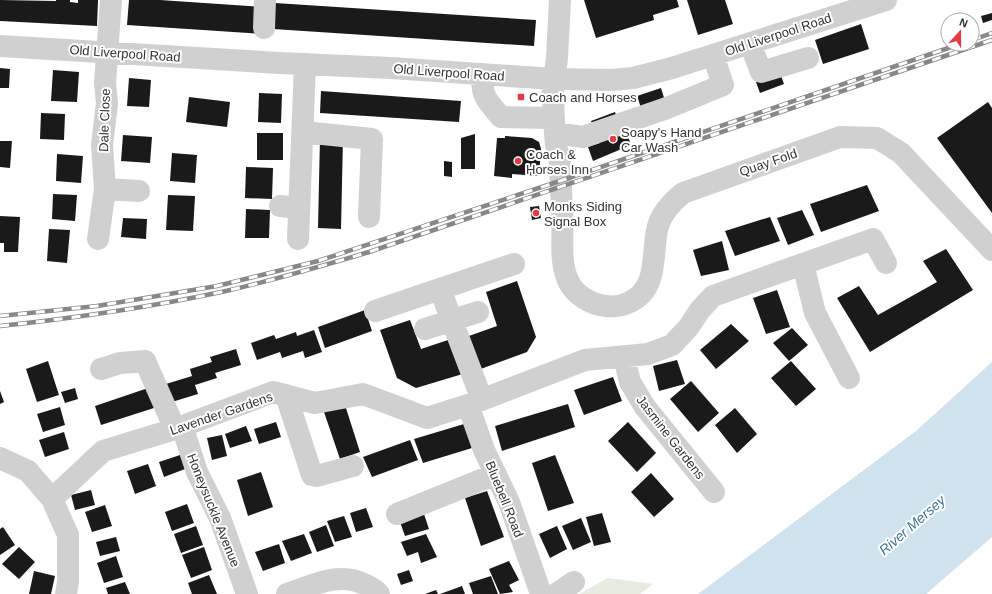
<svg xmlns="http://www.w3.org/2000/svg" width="992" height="594" font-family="Arial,sans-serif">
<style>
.green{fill:#e6ecdf}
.water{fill:#cfe2ee}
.building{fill:#1a1a1a}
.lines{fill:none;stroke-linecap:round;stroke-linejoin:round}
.minor{stroke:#d0d0d0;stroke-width:22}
.rail-casing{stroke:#888;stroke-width:4.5}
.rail{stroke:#fff;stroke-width:3;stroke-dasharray:9;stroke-linecap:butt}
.poi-dot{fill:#e63946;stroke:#fff;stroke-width:1.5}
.labels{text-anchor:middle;stroke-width:4;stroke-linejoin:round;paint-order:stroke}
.street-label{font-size:13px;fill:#333;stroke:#fff}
.poi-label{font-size:13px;fill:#333;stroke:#fff;text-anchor:start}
.water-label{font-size:14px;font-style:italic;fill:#3f7597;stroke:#fff}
</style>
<rect width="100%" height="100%" fill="#fff"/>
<!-- green -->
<path class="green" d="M608 578 653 584 640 594H579Z"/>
<!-- water -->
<path class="water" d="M992 362V537L926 594H698L916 431Z"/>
<!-- building -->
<path class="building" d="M0 0 56 1V0H70V2L78 3V0H98L97 26 0 21Z
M129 0H160L263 7 262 34 127 25Z
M584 0H677L679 7 653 15 654 20 596 38Z
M687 0H725L733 24 698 35Z
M275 3 536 20 534 46 273 29Z
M992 13V20L983 23 981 16Z
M970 16 971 20H959Z
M861 24 869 49 823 64 815 40Z
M0 68 10 69 9 88H0Z
M53 70 79 72 77 102 51 101Z
M780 73 784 84 760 93 756 82Z
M129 78 151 80 149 107 127 106Z
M661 88 670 117 641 108 637 96Z
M321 91 461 101 459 122 320 113Z
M259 93 282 94 281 123 258 122Z
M189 97 230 102 227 127 186 122Z
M988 102 992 108V213L937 138Z
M615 112 623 135 627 134 631 145 593 161 588 147 600 143 591 121Z
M41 113 65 114 64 140 40 139Z
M257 133H283V160H257Z
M475 134V169H461V138Z
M123 135 152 137 150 163 121 161Z
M505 136 532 138 539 142 541 149 539 176 512 174V178L494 176 497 138H505Z
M320 137 343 138 341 229 318 228Z
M0 141H12L10 168 0 167Z
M172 153 197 155 195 183 170 181Z
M57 154 83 156 81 183 56 181Z
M444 161 452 162V177L444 176Z
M246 167 273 168 272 199 245 198Z
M867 185 879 211 821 232 810 204Z
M53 194 77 195 75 221 52 219Z
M168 195 195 196 193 231 166 230Z
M539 206 541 218 532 220 530 207Z
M246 209 270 210 269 238H245Z
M802 210 814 235 788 245 777 218Z
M0 216 20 217 18 252H4V243H0Z
M770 217 780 241 735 256 725 231Z
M123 218 147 219 146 239 121 237Z
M49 229 70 230 67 263 47 261Z
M722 241 729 270 701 276 693 250Z
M946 249 973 290 870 352 837 298 859 286 878 315 937 282 923 261Z
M517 281 536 337 527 352 478 370 466 337 497 326 486 292Z
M777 290 790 327 766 334 753 298Z
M365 310 372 331 325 348 318 327Z
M410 320 421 349 454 338 466 373 416 388 397 378 380 330Z
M731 324 749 341 716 369 700 350Z
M792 328 808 345 789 361 773 343Z
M314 330 322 352 305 358 303 351 282 358 280 352 257 360 251 343 274 335 276 339 296 332 297 336Z
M236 349 241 365 215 373 217 378 195 385 198 394 172 402 166 384 192 376 190 369 212 362 210 357Z
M677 360 685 384 659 391 653 366Z
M48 361 59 395 37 402 26 369Z
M791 361 816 389 796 406 771 378Z
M613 377 622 401 584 415 574 390Z
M691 381 719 413 698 432 670 399Z
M151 387 157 407 101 425 95 406Z
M75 388 78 399 65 403 61 392Z
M0 391 4 402 0 404Z
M568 404 575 427 502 451 495 426Z
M345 405 360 452 340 459 324 412Z
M60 407 65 425 43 432 37 414Z
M735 408 757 434 737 453 715 425Z
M276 422 281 437 259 444 254 429Z
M628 422 656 453 637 472 608 441Z
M464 424 472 448 423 463 414 439Z
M246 426 252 441 230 448 225 434Z
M64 432 69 449 45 457 39 440Z
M222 435 227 456 212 460 207 438Z
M410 440 418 460 372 477 363 457Z
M180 455 185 469 164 477 159 462Z
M555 455 574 503 548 511 532 463Z
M148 464 156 486 135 494 127 471Z
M261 472 273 507 248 516 237 480Z
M651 473 674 499 654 517 631 492Z
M91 490 95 505 75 510 71 495Z
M487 491 504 537 481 546 465 498Z
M187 504 194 523 172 531 165 512Z
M105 505 112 526 92 532 85 512Z
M366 508 373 527 356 532 350 513Z
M602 513 611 542 594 546 586 517Z
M424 514 429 529 405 536 400 522Z
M344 516 352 537 335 542 327 521Z
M581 518 591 542 573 550 562 526Z
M326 525 334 546 317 552 309 532Z
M196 526 203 545 181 553 174 534Z
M557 526 567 549 550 558 539 534Z
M3 527 15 545 0 555V529Z
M304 534 312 553 291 561 282 541Z
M426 534 437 557 421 563 418 552 407 556 401 542Z
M116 537 120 551 100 556 96 542Z
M279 544 285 563 263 571 255 552Z
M19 547 35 562 19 579 2 564Z
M204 547 212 570 191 578 182 555Z
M116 556 123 577 104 583 97 563Z
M509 561 519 580 509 585 513 592 500 594 489 569Z
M409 570 413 581 401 585 397 574Z
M34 571 55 576 51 594H29Z
M209 575 217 594H192L188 583Z
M491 576 498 594H473L469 583Z
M125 582 130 594H108L106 588Z
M462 586 465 594H440Z
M436 590 438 594H425Z"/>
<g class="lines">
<!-- minor -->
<path class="minor" d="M560 0C559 19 558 38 557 58 556 69 553 80 553 91 553 109 554 127 556 145 557 151 559 157 560 163 561 179 561 195 562 211 564 233 559 257 567 278 576 302 608 313 630 302 660 288 651 251 658 226 662 212 672 202 683 193L840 137 877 138 901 153 992 250
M264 28 265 0
M750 43 761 72 808 58
M0 46 279 63 391 68 554 79 612 80 633 78 672 68 886 0
M482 74C481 96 487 101 501 117L554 118
M303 132 372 139 369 217
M555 133 583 137 667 108 723 85 713 55
M105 189 139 191
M280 206 299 208
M98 239 105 189 102 145 107 103 105 83 111 0
M298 239 305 64
M803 264 815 313 849 378
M375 311 440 289
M425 329 478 312
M624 357 630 382 645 407 714 492
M101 369 120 363 145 361 175 429
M286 395 312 475 317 476 353 466
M482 400 440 289 514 264
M468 405 484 450 509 502 541 594
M182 426 197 472 220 518 247 594
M0 458 28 471 52 499 68 535V582L66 594
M52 499 103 451 175 429 273 392 315 403 363 394 427 418 468 405 585 360 648 354 672 345 688 328 700 310 713 296 873 239 886 263
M397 514 496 474
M287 594C312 586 338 571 364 584 370 587 375 589 379 594
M556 594 574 582"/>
<!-- rail casing -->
<g class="rail-casing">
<path id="rail" d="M972 40 992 33
M0 316 97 306 217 286 318 261 560 181 960 44
M0 326C76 318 151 307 226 291 274 280 322 266 369 252L992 40"/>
</g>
<!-- rail -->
<use href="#rail" class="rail"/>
</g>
<!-- markers -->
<g class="poi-dot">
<rect x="517" y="93" width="8" height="8" rx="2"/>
<circle cx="613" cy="139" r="4"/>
<circle cx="518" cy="161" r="4"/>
<circle cx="536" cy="213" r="4"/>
</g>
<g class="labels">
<!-- street labels -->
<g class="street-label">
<text transform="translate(778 34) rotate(-18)" y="5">Old Liverpool Road</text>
<text transform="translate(125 53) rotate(4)" y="5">Old Liverpool Road</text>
<text transform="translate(449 72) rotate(4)" y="5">Old Liverpool Road</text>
<text transform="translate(104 120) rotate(-88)" y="5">Dale Close</text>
<text transform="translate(768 162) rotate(-19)" y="5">Quay Fold</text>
<text transform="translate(221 413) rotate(-19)" y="5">Lavender Gardens</text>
<text transform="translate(671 437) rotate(52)" y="5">Jasmine Gardens</text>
<text transform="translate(505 499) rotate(68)" y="5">Bluebell Road</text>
<text transform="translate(214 510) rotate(68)" y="5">Honeysuckle Avenue</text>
</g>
<!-- poi labels -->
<g class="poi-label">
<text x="529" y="102">Coach and Horses</text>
<text x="621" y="137">Soapy's Hand<tspan x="621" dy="15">Car Wash</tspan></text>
<text x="526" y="159">Coach &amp;<tspan x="526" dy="15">Horses Inn</tspan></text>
<text x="544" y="211">Monks Siding<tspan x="544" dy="15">Signal Box</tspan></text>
</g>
<!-- water labels -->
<g class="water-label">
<text transform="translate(912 525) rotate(-41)" y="5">River Mersey</text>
</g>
</g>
<!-- north arrow -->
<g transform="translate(960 32) rotate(21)"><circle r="19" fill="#ffffff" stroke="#adadad"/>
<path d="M0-3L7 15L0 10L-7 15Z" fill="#e63946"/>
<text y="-6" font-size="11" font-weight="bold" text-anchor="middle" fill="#333333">N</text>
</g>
</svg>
